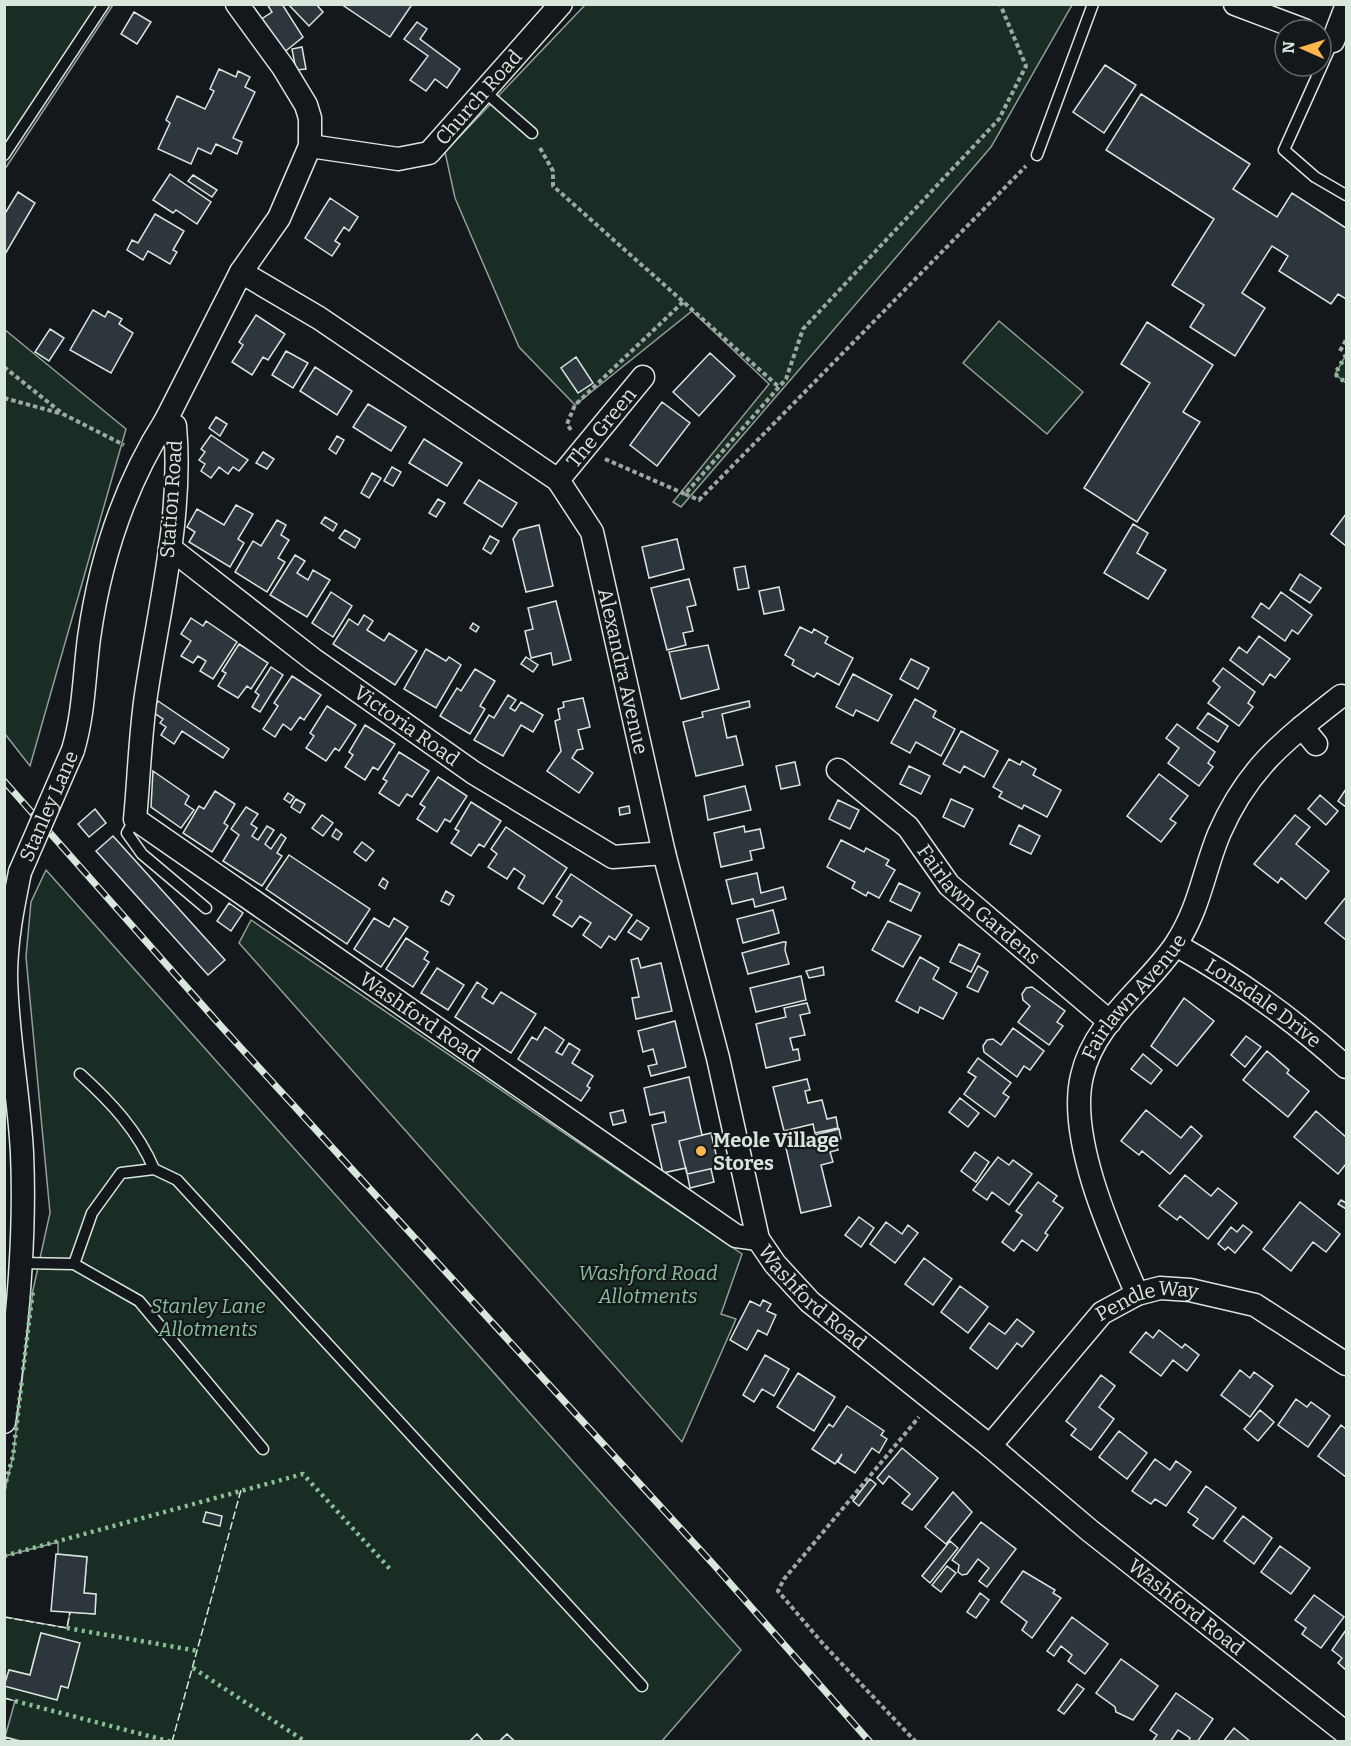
<svg xmlns="http://www.w3.org/2000/svg" width="1351" height="1746" font-family="Bitter,serif">
<style>
.green{fill:#1a2d24;stroke:#939e99;stroke-width:1.5;fill-rule:evenodd}
.building{fill:#2c363c;stroke:#d8e6dc;stroke-width:1.5}
.lines{fill:none;stroke-linecap:round;stroke-linejoin:round}
.lane-casing{stroke:#d8e6dc;stroke-width:13}
.street-casing{stroke:#d8e6dc;stroke-width:25}
.path{stroke:#9da8a2;stroke-width:4;stroke-dasharray:4.5 3;stroke-linecap:butt}
.lane{stroke:#14181c;stroke-width:10}
.street{stroke:#14181c;stroke-width:22}
.rail-casing{stroke:#d8e6dc;stroke-width:7}
.rail{stroke:#14181c;stroke-width:4.5;stroke-dasharray:14;stroke-linecap:butt}
.street-bridge-casing{stroke:#d8e6dc;stroke-width:25;stroke-linecap:butt}
.street-bridge{stroke:#14181c;stroke-width:22}
.hedge{stroke:#8ac095;stroke-width:4.5;stroke-dasharray:3 4.5;stroke-linecap:butt}
.fence{stroke:#d8e6dc;stroke-width:1.5;stroke-dasharray:8 3;stroke-linecap:butt}
.poi-dot{fill:#ffb74d;stroke:#14181c;stroke-width:2}
.labels{text-anchor:middle;stroke-width:4.5;stroke-linejoin:round;paint-order:stroke}
.street-label{font-size:20px;fill:#d8e6dc;stroke:#14181c}
.poi-label{font-size:20px;font-weight:bold;fill:#d8e6dc;stroke:#14181c;text-anchor:start}
.park-label{font-size:20px;font-style:italic;fill:#8ac095;stroke:#14181c}
</style>
<rect width="100%" height="100%" fill="#14181c"/>
<!-- green -->
<path class="green" d="M5 5H113L5 169Z
M585 5H1072L991 147 681 507 673 502 769 384 692 311 575 405 519 347 455 198 445 152Z
M999 321 1083 392 1047 434 963 363Z
M4 329 126 429 30 766 5 734Z
M1346 355V383L1335 374Z
M46 870 741 1650 662 1741H515L507 1734 499 1741 484 1742 477 1734 469 1742 21 1741 5 1737 15 1701 5 1698V1617L67 1628 70 1612 95 1614 96 1594 84 1593 87 1557 58 1554V1542L5 1556V1489L13 1456 33 1290 50 1213 26 957 31 902ZM41 1633 79 1643 61 1686 5 1685 9 1670 30 1675Z
M251 920 742 1254 721 1314 736 1319 682 1442 239 943Z"/>
<!-- building -->
<path class="building" d="M267 4H282L303 37 282 54 260 20 272 12Z
M288 4H316L323 12 309 26Z
M341 4H408L411 6 390 37Z
M134 12 151 22 137 44 121 34Z
M417 22 427 29 420 39 460 69 447 88 435 79 426 91 410 80 428 56 404 39Z
M302 47 306 69 296 70 292 49Z
M1105 65 1136 85 1104 133 1073 112Z
M219 69 236 77 238 71 250 77 245 87 255 92 233 138 242 142 237 154 216 144 211 154 198 148 191 164 158 149 170 123 166 120 177 96 205 109 214 91 210 89Z
M1141 94 1250 164 1233 189 1277 217 1292 193 1346 228V299L1338 294 1331 304 1279 271 1288 256 1272 246 1242 293 1265 308 1235 356 1190 327 1204 305 1172 285 1214 219 1106 150Z
M170 174 211 202 197 224 176 210 173 213 153 200Z
M193 175 217 190 212 197 188 181Z
M18 192 35 203 4 256V215Z
M330 198 358 217 349 231 344 227 335 241 340 244 332 256 305 238Z
M155 214 184 231 173 250 177 252 170 264 148 251 143 260 127 250 132 240 138 243Z
M93 310 105 317 108 311 122 319 119 324 133 333 111 373 70 350Z
M256 315 285 334 268 360 263 357 252 375 232 362 243 345 239 342Z
M1147 322 1213 365 1183 412 1200 422 1137 522 1084 488 1150 383 1121 364Z
M50 329 64 338 49 361 35 352Z
M286 351 308 363 293 388 272 375Z
M710 353 735 376 699 416 673 392Z
M576 357 593 383 578 393 561 368Z
M315 367 352 391 337 415 300 391Z
M662 402 690 423 657 466 630 445Z
M368 404 406 427 391 451 353 427Z
M216 417 227 424 220 436 209 428Z
M211 435 248 460 239 471 233 467 228 474 219 467 211 478 201 471 205 464 199 460 205 452 201 449Z
M337 436 344 440 336 454 329 449Z
M424 439 462 463 447 486 409 463Z
M263 452 274 459 267 469 256 463Z
M392 467 401 472 393 486 384 481Z
M372 473 381 478 369 498 361 493Z
M479 480 517 503 502 527 464 503Z
M438 499 445 503 436 517 429 513Z
M236 505 253 514 238 539 244 543 230 567 189 542 195 532 187 527 197 509 224 525Z
M1346 514V546L1331 534Z
M325 517 337 524 333 531 321 523Z
M277 520 286 525 281 535 289 540 278 558 285 562 267 592 235 572 253 541 261 546Z
M1133 524 1148 533 1137 553 1166 570 1148 599 1104 573Z
M539 525 553 586 526 592 513 539 519 530Z
M345 530 360 539 355 548 339 538Z
M490 536 499 541 491 554 483 549Z
M677 539 684 569 649 578 642 547Z
M295 555 305 561 297 573 308 580 313 570 330 580 307 617 270 595Z
M745 566 749 588 738 590 734 568Z
M1300 574 1321 588 1310 603 1290 590Z
M689 579 696 605 687 607 693 631 683 633 686 645 667 650 651 588Z
M779 587 784 610 764 614 759 591Z
M331 592 352 606 333 637 312 623Z
M1281 592 1312 615 1298 634 1292 630 1285 641 1252 617 1261 603 1269 609Z
M556 601 571 660 553 665 551 653 531 658 525 631 533 629 528 608Z
M364 615 373 621 367 630 384 641 389 633 417 651 395 685 333 644 349 619 358 625Z
M191 618 203 626 206 621 237 642 213 679 200 671 206 661 198 656 193 663 181 656 191 641 181 634Z
M473 623 479 627 476 632 470 628Z
M800 627 812 633 814 629 828 637 825 643 853 658 839 685 817 673 814 677 792 665 794 660 785 655Z
M1259 636 1290 659 1275 678 1270 674 1263 685 1230 660 1239 647 1247 653Z
M239 644 268 663 251 689 247 686 238 698 218 686 226 673 222 671Z
M708 645 719 689 681 699 669 652Z
M426 649 446 661 449 657 461 665 436 708 404 689Z
M526 657 538 665 533 672 521 664Z
M911 659 929 668 918 689 900 679Z
M271 667 283 675 260 712 252 707 259 695 255 692Z
M1223 668 1255 692 1248 703 1253 707 1239 726 1208 703 1220 687 1213 681Z
M475 669 495 681 480 706 485 709 470 734 440 716 457 688 461 691Z
M853 674 892 695 878 721 856 710 853 716 836 707Z
M292 676 321 695 304 720 300 717 291 730 283 724 275 737 263 729 278 706 274 703Z
M508 695 516 700 510 708 515 711 521 702 543 715 533 732 521 725 503 756 474 740 489 715 494 718Z
M583 698 590 727 578 730 583 749 577 750 572 758 593 773 579 793 547 771 561 751 555 721 560 719 558 709 564 707 563 702Z
M915 699 936 711 933 717 955 729 941 756 916 742 910 753 891 743Z
M158 701 229 749 223 758 182 731 174 744 161 735 166 727 160 723 163 719 151 711Z
M749 701 750 707 722 714 727 738 736 736 743 765 696 776 683 722 703 717 702 712Z
M327 706 356 725 339 751 335 748 326 761 306 748 314 736 310 733Z
M1208 713 1228 726 1218 742 1197 728Z
M1177 724 1215 752 1208 763 1213 767 1199 786 1168 763 1179 748 1166 738Z
M365 725 395 744 378 770 373 767 365 780 345 767 353 755 349 752Z
M961 731 998 751 984 777 964 766 960 773 943 764Z
M399 752 429 771 412 797 407 794 399 806 379 793 387 781 383 779Z
M1009 759 1020 765 1022 761 1036 769 1033 775 1061 790 1047 817 1024 805 1022 809 999 797 1002 792 993 787Z
M795 762 800 785 781 789 776 766Z
M909 766 930 776 921 794 900 784Z
M153 771 189 796 185 804 194 810 181 828 151 807Z
M1159 774 1188 796 1170 819 1176 823 1161 842 1127 816Z
M438 777 467 796 450 822 445 819 437 832 417 819 425 807 420 804Z
M745 786 751 810 708 820 704 796Z
M1346 789V807L1338 801Z
M215 791 235 804 224 823 228 826 212 852 183 833 199 806 204 809Z
M288 793 294 797 290 803 284 799Z
M1320 795 1338 811 1326 825 1308 809Z
M296 799 305 804 300 813 291 807Z
M951 799 973 809 964 827 943 817Z
M838 800 859 810 850 829 829 819Z
M471 802 501 821 484 847 479 844 471 856 451 843 459 831 455 829Z
M629 806 630 813 620 815 619 808Z
M246 807 258 814 251 824 257 828 252 836 258 840 267 826 274 830 265 844 271 849 281 834 286 838 277 853 282 856 262 886 223 861 239 835 231 829Z
M95 809 106 823 89 837 78 824Z
M322 815 333 823 323 836 312 828Z
M1295 815 1310 827 1296 844 1329 871 1306 899 1281 878 1278 883 1254 864Z
M1019 825 1040 836 1031 854 1010 844Z
M744 826 745 832 760 829 764 848 750 851 752 860 721 867 714 833Z
M506 827 567 868 543 904 518 888 525 876 514 868 507 879 488 867 497 854 491 849Z
M336 829 342 834 338 840 332 836Z
M113 836 225 960 208 975 96 851Z
M841 840 864 852 866 848 889 860 886 865 895 870 879 898 868 892 866 896 852 888 855 882 827 867Z
M362 842 374 851 366 861 354 852Z
M289 855 370 909 347 944 266 889Z
M757 873 761 893 783 887 786 899 755 907 753 899 732 904 726 880Z
M571 874 632 915 615 940 609 936 601 948 583 935 591 923 580 916 572 927 553 915 562 901 556 897Z
M383 878 388 882 385 889 379 885Z
M899 883 920 893 911 911 890 901Z
M446 891 454 896 449 905 441 901Z
M1346 897V940L1325 923Z
M229 903 243 913 231 931 217 921Z
M773 910 779 933 743 943 737 919Z
M374 918 389 927 394 918 408 927 381 967 354 949Z
M637 920 649 928 641 940 628 932Z
M888 921 921 936 903 967 872 950Z
M406 938 428 952 424 959 429 962 413 987 386 969Z
M783 942H786L785 950 789 964 748 974 742 953Z
M959 944 980 954 971 972 950 962Z
M920 957 939 968 933 979 957 993 943 1019 920 1007 918 1013 896 1001Z
M638 958 641 968 661 963 672 1011 636 1019 632 998 639 997 631 960Z
M978 966 988 972 978 992 967 987Z
M823 967 824 975 809 978 806 971Z
M437 968 464 985 448 1010 421 993Z
M801 976 806 1000 756 1012 750 988Z
M477 982 487 989 482 997 493 1004 501 992 536 1014 511 1053 455 1017Z
M1032 987 1065 1011 1057 1022 1063 1026 1049 1045 1018 1022 1030 1006 1023 1000 1022 994 1026 988Z
M1184 998 1214 1021 1177 1066 1151 1046Z
M807 1003 810 1013 800 1015 805 1035 790 1038 793 1050 798 1049 800 1060 766 1068 756 1024 786 1017 784 1008Z
M675 1021 686 1067 651 1076 648 1066 657 1064 653 1049 643 1052 638 1031Z
M545 1027 564 1040 556 1052 562 1055 569 1043 580 1050 572 1063 593 1076 587 1086 590 1088 581 1101 518 1059 532 1037 537 1040Z
M1013 1028 1044 1051 1030 1070 1024 1066 1017 1077 984 1052 983 1046 987 1040 993 1039 1001 1045Z
M1246 1036 1261 1047 1245 1067 1231 1055Z
M1267 1051 1289 1070 1287 1073 1309 1091 1288 1117 1243 1080Z
M1143 1054 1162 1070 1151 1084 1131 1069Z
M978 1058 1011 1083 1003 1093 1009 1097 995 1117 964 1094 976 1077 968 1072Z
M689 1077 702 1135 711 1133 719 1167 711 1169 714 1182 690 1188 686 1168 663 1173 652 1125 666 1122 664 1112 650 1115 644 1088Z
M807 1079 810 1090 805 1091 808 1103 822 1100 827 1119 836 1117 838 1128 815 1133 813 1124 784 1131 773 1087Z
M960 1098 979 1113 968 1127 949 1112Z
M623 1110 626 1122 613 1125 610 1113Z
M1146 1110 1181 1138 1191 1126 1202 1136 1170 1174 1142 1151 1139 1155 1121 1141Z
M1316 1111 1346 1137V1164L1338 1174 1294 1137Z
M839 1129 841 1139 835 1140 838 1150 830 1152 833 1162 821 1165 831 1206 801 1213 786 1148 816 1141 815 1135Z
M711 1133 719 1167 687 1174 679 1141Z
M975 1152 989 1162 976 1182 961 1171Z
M998 1157 1009 1165 1013 1160 1032 1174 1009 1205 992 1192 987 1200 973 1190Z
M1185 1175 1211 1196 1218 1188 1237 1203 1208 1239 1180 1216 1177 1220 1159 1206Z
M1038 1182 1057 1196 1053 1201 1063 1208 1045 1233 1048 1235 1037 1251 1022 1240 1014 1251 1002 1242 1022 1215 1016 1211Z
M1341 1200 1346 1203V1209L1338 1204Z
M1300 1202 1340 1234 1326 1252 1313 1242 1291 1271 1263 1249Z
M859 1217 874 1228 861 1247 845 1235Z
M886 1222 902 1234 908 1225 918 1233 895 1263 870 1244Z
M1243 1225 1252 1232 1235 1253 1228 1247 1225 1250 1218 1244 1231 1227 1237 1232Z
M924 1258 952 1279 933 1305 905 1284Z
M960 1286 988 1307 968 1333 941 1312Z
M763 1300 771 1304 767 1311 776 1315 767 1335 758 1330 747 1350 730 1340 750 1301 760 1306Z
M1017 1319 1034 1332 1022 1347 1017 1343 997 1369 970 1348 989 1323 1005 1334Z
M1159 1330 1182 1348 1185 1344 1199 1355 1187 1371 1173 1360 1161 1376 1130 1352 1146 1332 1153 1338Z
M765 1355 789 1369 774 1396 762 1389 754 1402 743 1395Z
M1240 1370 1250 1378 1254 1372 1273 1386 1250 1417 1221 1395Z
M798 1373 835 1397 814 1431 777 1407Z
M1101 1375 1115 1386 1099 1407 1114 1419 1091 1450 1071 1435 1076 1429 1066 1421Z
M1296 1399 1307 1407 1311 1402 1330 1416 1308 1447 1278 1425Z
M847 1406 884 1431 881 1435 887 1439 879 1453 872 1448 855 1473 838 1462 842 1454 835 1464 812 1449 829 1424 833 1427Z
M1260 1410 1274 1422 1258 1441 1244 1429Z
M1341 1425 1346 1429V1477L1318 1456Z
M1119 1431 1147 1453 1127 1479 1099 1457Z
M902 1448 938 1478 912 1510 902 1503 910 1494 889 1476 883 1484 877 1478Z
M1155 1459 1170 1470 1176 1461 1191 1472 1166 1506 1155 1499 1151 1504 1132 1491Z
M870 1479 876 1484 859 1506 853 1501Z
M1206 1486 1236 1508 1213 1539 1193 1525 1198 1519 1188 1512Z
M953 1492 972 1512 946 1544 925 1527Z
M206 1512 222 1516 220 1526 203 1522Z
M1243 1516 1272 1538 1254 1564 1224 1541Z
M981 1522 1016 1549 987 1587 979 1581 989 1568 978 1559 967 1574 962 1575 958 1572 959 1565 952 1560Z
M950 1541 958 1548 930 1583 922 1576Z
M1280 1546 1310 1568 1291 1594 1261 1572Z
M56 1554 87 1557 84 1593 96 1594 95 1614 51 1611Z
M947 1566 956 1573 941 1592 932 1585Z
M1023 1571 1055 1590 1053 1593 1061 1598 1032 1638 1022 1630 1027 1622 1001 1602Z
M980 1593 989 1600 976 1618 967 1612Z
M1314 1595 1344 1617 1321 1648 1302 1634 1306 1628 1295 1620Z
M1072 1617 1108 1644 1085 1674 1068 1661 1072 1655 1061 1646 1054 1656 1047 1651Z
M1346 1630V1670L1338 1663 1342 1658 1332 1650Z
M41 1633 80 1643 68 1688 61 1686 57 1700 4 1686 9 1670 30 1675Z
M1121 1659 1158 1686 1133 1720 1116 1712 1115 1707 1096 1693Z
M1077 1684 1084 1689 1064 1714 1058 1710Z
M1176 1693 1213 1719 1197 1742H1188L1190 1738 1178 1730 1170 1742H1152L1157 1735 1150 1730Z
M1234 1728 1251 1742H1223Z
M477 1734 484 1742H469Z
M507 1734 515 1742H499Z
M5 1737 21 1742H4Z"/>
<g class="lines">
<!-- lane casing -->
<g class="lane-casing">
<path id="lane" d="M1333 41 1284 150 1315 177 1346 195
M485 92 532 133
M4 155 104 4
M1037 155 1093 4
M135 819 127 833 142 854 206 908
M80 1074C111 1102 138 1131 154 1169
M21 1263 74 1264 92 1213 121 1173 154 1169 177 1180 642 1686
M74 1264 139 1301 263 1449"/>
</g>
<!-- street casing -->
<g class="street-casing">
<g id="street">
<path id="s1" d="M237 4 283 67 306 105 310 118V146L279 218 241 272 166 420 175 426C183 516 159 607 146 695 140 736 139 778 135 819L736 1236 758 1239"/>
<path d="M1235 4 1304 30"/>
<path d="M1333 41 1346 7"/>
<path id="s2" d="M310 146 398 159 429 153 561 4"/>
<path id="s3" d="M241 272 319 318 558 480 592 532 664 853 718 1058 758 1239 775 1264 810 1302 990 1446 1089 1530 1346 1733"/>
<path id="s4" d="M558 480 643 377"/>
<path id="s5" d="M170 548 314 660 474 773 613 857 664 853"/>
<path d="M1302 727 1316 744"/>
<path d="M73 750C84 713 84 676 89 638 100 559 124 486 166 420"/>
<path id="s6" d="M838 770 908 827 949 885 1110 1022"/>
<path id="s7" d="M1176 945C1237 979 1294 1020 1346 1067"/>
<path id="s8" d="M1137 1294C1112 1237 1067 1138 1082 1076 1094 1021 1147 988 1176 944 1200 907 1203 873 1219 834 1248 767 1285 740 1341 696"/>
<path d="M4 1422C17 1333 26 1243 22 1153 19 1094 7 1035 6 976 6 941 13 906 20 872"/>
<path id="s9" d="M990 1446 1102 1313 1137 1294 1160 1288 1190 1290 1255 1305 1346 1364"/>
</g>
</g>
<!-- path -->
<path class="path" d="M540 148 553 171V186L779 387
M1340 351 1346 340
M4 367 63 414 124 445
M4 398 59 413
M571 430 567 424 575 405 683 302
M605 459 685 494 786 379 803 329 999 119 1026 66 1000 4
M685 494 699 500 1026 166
M916 1742 824 1645 778 1591 784 1579 919 1417"/>
<!-- lane -->
<use href="#lane" class="lane"/>
<!-- street -->
<use href="#street" class="street"/>
<!-- rail casing -->
<g class="rail-casing">
<path id="rail" d="M4 781 220 1025 714 1565 870 1742"/>
</g>
<!-- rail -->
<use href="#rail" class="rail"/>
<!-- street-bridge casing -->
<g class="street-bridge-casing">
<g id="street-bridge">
<path id="s10" d="M20 872 73 750"/>
</g>
</g>
<!-- street-bridge -->
<use href="#street-bridge" class="street-bridge"/>
<!-- hedge -->
<path class="hedge" d="M1346 355 1335 374 1346 383
M23 1370 33 1290
M4 1489 13 1456 22 1379
M4 1556 303 1474 390 1569
M67 1628 198 1651
M193 1668 306 1742
M15 1701 172 1742"/>
<!-- fence -->
<path class="fence" d="M4 1617 67 1628 70 1612
M4 1698 15 1701
M172 1742 241 1490"/>
</g>
<!-- markers -->
<circle class="poi-dot" cx="701" cy="1151" r="6"/>
<g class="labels">
<!-- street labels -->
<g class="street-label">
<text dy="7" stroke="none"><textPath href="#s2" startOffset="195">Church Road</textPath></text>
<text dy="7" stroke="none"><textPath href="#s4" startOffset="68">The Green</textPath></text>
<text transform="translate(171 499) rotate(-86)" y="7">Station Road</text>
<text dy="7" stroke="none"><textPath href="#s3" startOffset="584">Alexandra Avenue</textPath></text>
<text dy="7" stroke="none"><textPath href="#s5" startOffset="296">Victoria Road</textPath></text>
<text dy="7" stroke="none"><textPath href="#s10" startOffset="72">Stanley Lane</textPath></text>
<text dy="7" stroke="none"><textPath href="#s6" startOffset="196">Fairlawn Gardens</textPath></text>
<text dy="7" stroke="none"><textPath href="#s8" startOffset="324">Fairlawn Avenue</textPath></text>
<text dy="7" stroke="none"><textPath href="#s7" startOffset="105">Lonsdale Drive</textPath></text>
<text dy="7" stroke="none"><textPath href="#s1" startOffset="1228">Washford Road</textPath></text>
<text dy="7" stroke="none"><textPath href="#s3" startOffset="1248">Washford Road</textPath></text>
<text dy="7" stroke="none"><textPath href="#s9" startOffset="222">Pendle Way</textPath></text>
<text dy="7" stroke="none"><textPath href="#s3" startOffset="1734">Washford Road</textPath></text>
</g>
<!-- poi labels -->
<g class="poi-label">
<text x="713" y="1147">Meole Village<tspan x="713" dy="23">Stores</tspan></text>
</g>
<!-- park labels -->
<g class="park-label">
<text x="648" y="1280">Washford Road<tspan x="648" dy="23">Allotments</tspan></text>
<text x="208" y="1313">Stanley Lane<tspan x="208" dy="23">Allotments</tspan></text>
</g>
</g>
<!-- border -->
<rect width="1351" height="1746" fill="none" stroke="#d8e6dc" stroke-width="12"/>
<!-- north arrow -->
<g transform="translate(1303 48) rotate(273)"><circle r="28" fill="#14181c" stroke="#626a69" stroke-width="1.5"/>
<path d="M0-4.5L10 22L0 15L-10 22Z" fill="#ffb74d"/>
<text y="-9" font-size="16" font-weight="bold" text-anchor="middle" fill="#d8e6dc">N</text>
</g>
</svg>
